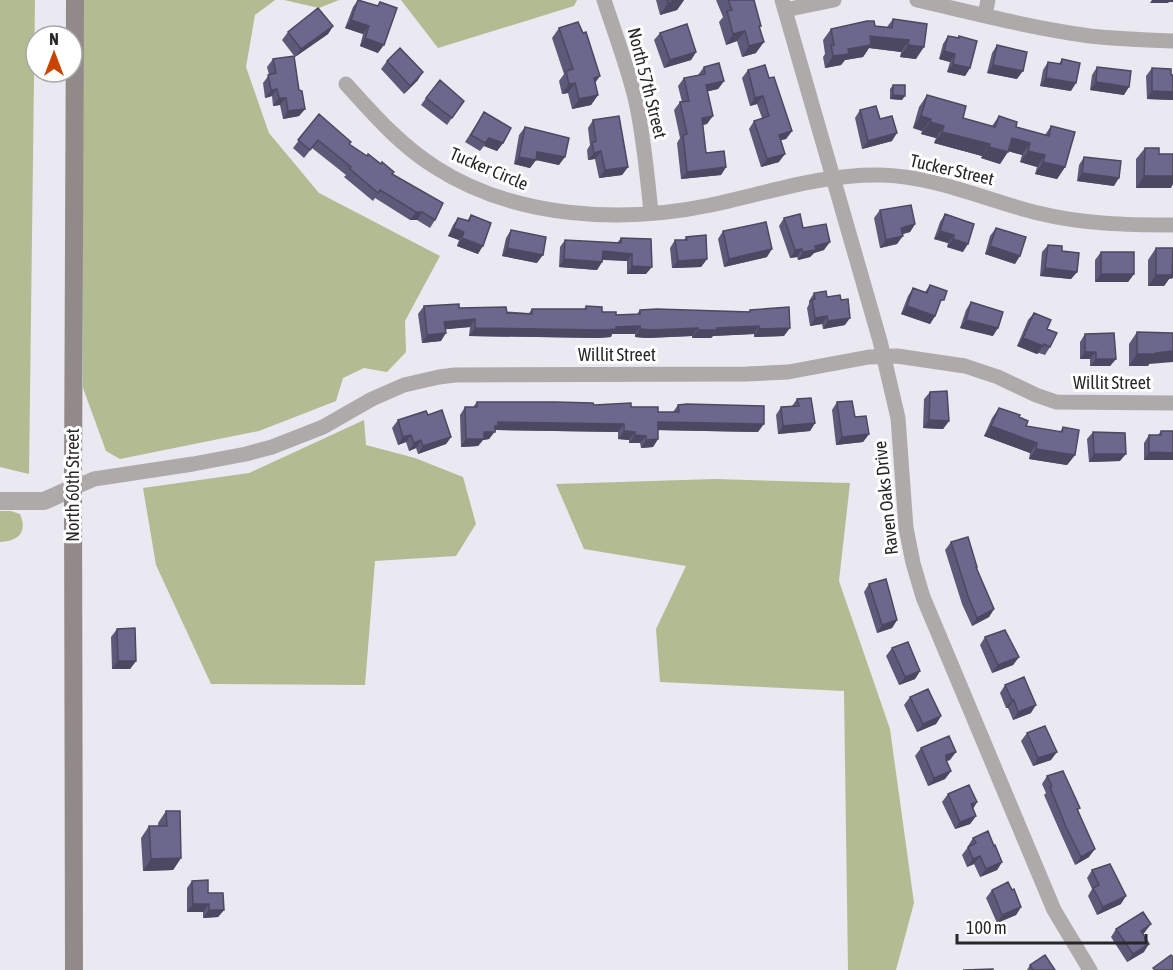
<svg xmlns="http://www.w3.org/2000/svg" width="1173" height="970" font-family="'Asap Condensed',sans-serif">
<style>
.forest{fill:#b2bb92}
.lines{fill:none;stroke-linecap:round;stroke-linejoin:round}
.minor{stroke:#aeaaa9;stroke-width:15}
.tertiary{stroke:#aeaaa9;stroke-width:18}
.secondary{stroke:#918a89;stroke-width:18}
.wall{fill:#5d5978}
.shaded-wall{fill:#4c4862}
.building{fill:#6c678c;stroke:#4c4862;stroke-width:1.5}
.labels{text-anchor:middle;stroke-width:6;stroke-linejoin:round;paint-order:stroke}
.street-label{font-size:18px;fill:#272629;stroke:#fff}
</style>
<rect width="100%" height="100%" fill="#eae9f2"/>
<!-- forest -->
<path class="forest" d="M0 0H35L29 474 0 467Z
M82 0H275L255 15 246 67 269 133 319 193 440 256 405 321 406 352 387 372 364 368 343 378 336 401 259 431 120 459 106 451 83 388Z
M284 0H339L319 8Z
M401 0H577L574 6 438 48Z
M364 420 366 445 415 458 463 477 476 524 456 556 375 561 365 685 211 684 156 565 143 488 249 473Z
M715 479 850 483 839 581 890 729 914 903 896 970H848L844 691 660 682 656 629 686 566 584 549 556 484Z
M0 511H11L20 514C28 533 18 541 0 542Z"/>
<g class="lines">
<!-- minor -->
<path class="minor" d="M604 0C615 34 628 67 636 102 644 138 647 175 651 212
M782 0 880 341 898 418 906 528 913 563 923 597 1054 910 1090 970
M917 0C974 13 1031 28 1090 36 1118 39 1145 40 1173 41
M785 10 834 0
M985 15 988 0
M346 84C373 114 400 145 435 167 514 218 620 224 711 205 767 193 822 174 880 175 935 176 985 200 1038 213 1082 224 1128 225 1173 225
M73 488 94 479 193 464 246 454 272 447 323 427 372 399 404 385 439 377 455 375 747 374 788 372 869 357 897 356 965 366 998 377 1036 395 1056 402 1173 403"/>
<!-- tertiary -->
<path class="tertiary" d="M0 501H44L73 488"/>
<!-- secondary -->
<path class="secondary" d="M74 970 73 488 75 0"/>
</g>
<!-- wall -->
<path class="wall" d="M358 0 377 6 380 2 378 53 360 46 363 34 345 28 353 7Z
M656 0H684L677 10 660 15Z
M716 0H754L761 26 759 28 756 53 742 57 737 41 726 45 719 22 723 17Z
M893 19 927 24 916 59 900 57 901 52 869 48 863 57 845 60 841 65 825 68 823 57 825 54 823 40 831 29 875 26 887 27Z
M333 26 328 34 295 57 282 40 288 32Z
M559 28 595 84 598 95 591 105 572 109 568 93 562 94 559 81 564 74 552 38Z
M660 33 696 52 691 60 664 68 654 40Z
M948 36 958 38 959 36 970 68 965 76 947 72 950 62 939 59 943 44Z
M997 45 1017 79 987 73 992 53Z
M273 59 299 90 305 109 299 116 283 119 280 105 273 106 272 96 265 98 263 83 269 75 267 67Z
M1062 59 1071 91 1040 86 1043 70 1048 62 1059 64Z
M387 61 418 80 404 94 381 69Z
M704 67 724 81 718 89 708 91 707 124 703 125 706 153 726 167 721 175 681 179 677 143 680 138 674 110 680 102H682L678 86 684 78 698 75Z
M1097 67 1124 95 1090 90 1092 75Z
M1152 68 1173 75V100L1147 99 1146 76Z
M748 70 769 78 792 131 786 139 780 140 779 162 761 167 749 129 754 121 762 118 757 104 750 106 742 78Z
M893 85 902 100 890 99V89Z
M927 95 963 118 992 126 999 116 1016 127 1045 135 1051 126 1065 167 1057 179 1035 174 1037 167 1020 162 1022 155 1008 151 1000 164 981 158 982 156 934 143 936 138 921 134 922 131 913 128 919 107Z
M426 98 464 101 447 125 421 105Z
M860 110 880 119 892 141 862 149 855 118Z
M484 112 503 143 497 151 484 146 480 151 465 142Z
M319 114 349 144 392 174 435 220 430 228 417 220H410L375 198 373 201 344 177 346 175 312 148 304 158 293 148Z
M593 120 628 167 622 175 599 178 595 159 588 160 587 150 590 145 588 128Z
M525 127 559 165 536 160 530 168 514 164 519 135Z
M1145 148 1159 154 1171 188H1136V159Z
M1084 157 1114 186 1077 181 1079 165Z
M880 210 915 224 910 232 902 234 897 244 880 248 874 218Z
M945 214 963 252 947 247 948 243 934 239 940 222Z
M471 215 478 254 457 246 459 240 448 236 453 225 458 218 467 221Z
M784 218 803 228 824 250 814 253 810 257 798 260 797 257 790 258 779 226Z
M996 228 1015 264 985 254 990 236Z
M511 230 537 263 502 256 506 238Z
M723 231 767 257 724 267 718 239Z
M686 237 707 259 701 267 672 268 670 248 675 240H684Z
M621 238 646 274H627V261L602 260V262L597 270 559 267 560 247 565 240 617 243Z
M1048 245 1062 251 1077 272 1071 279 1040 276 1042 252Z
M1156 248H1173V278L1169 279 1164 286H1148V260Z
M1101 252 1134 274 1128 282H1095V260Z
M930 285 938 308 935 316 930 324 901 314 908 296 913 288 925 292Z
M814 293 827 297 845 325 823 329 822 324 810 326 807 308 809 304V301Z
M971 302 993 336 960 328 966 310Z
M424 306 529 313 532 309H584L586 306 602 312 616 315 637 314 640 310 748 312 750 310 784 336 754 337V334L713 336 711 338H692V336L647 338 635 337V334H612L611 337 598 338 469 336 470 327 445 329 441 341 422 343 418 314Z
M1034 313 1050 347 1045 355 1039 353 1037 354 1017 346 1028 320Z
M1137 332 1149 364 1148 366H1129V344Z
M1085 334 1116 359 1110 366H1090V359H1080V342Z
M930 392 949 421 943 429 923 428 924 399Z
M797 399 815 423 810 431 778 434 776 415 781 407 792 406Z
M477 402 631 407 658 412H673L678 405 758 432 658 430V439L653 447 641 448 640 443H629V440L618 439V432L496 430 489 439 483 440 478 446 461 447 460 415 465 407H473Z
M837 402 855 417 869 434 863 442 836 445 832 410Z
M999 408 1019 417 1026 426 1060 432 1063 427 1075 455 1067 465 1029 459 1030 453 984 436 992 418Z
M428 415 451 437 446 444 418 454 416 448 409 451 406 442 398 445 392 428 398 420Z
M1161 431H1173V460H1144V443L1149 435H1158Z
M1093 432 1120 461 1089 462 1087 439Z
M951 542 994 609 989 617 972 626 962 604 945 550Z
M869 584 897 620 892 628 877 633 864 592Z
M117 629 136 661 130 669H112L111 637Z
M985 637 1019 657 1013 665 992 673 980 645Z
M892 648 920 671 915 679 899 685 886 656Z
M1005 685 1031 713 1013 720 1008 708H1006L1000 693Z
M910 697 941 716 936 724 917 732 904 705Z
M1027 733 1051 760 1033 766 1021 741Z
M921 748 950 760 946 761 951 771 945 779 928 786 915 756Z
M1047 776 1080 808 1078 810 1089 857 1075 865 1061 834 1044 795 1046 793 1042 784Z
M948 794 977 802 973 809 976 816 970 824 955 829 942 802Z
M166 811 181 858 173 870 143 871 141 838 149 826H158V823Z
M973 838 994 846 1002 862 997 870 980 877 974 864 967 867 962 855 968 847V846Z
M1092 870 1121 904 1097 915 1088 896 1092 889 1087 878Z
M192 881 224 910 218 917 203 918V912H187V888Z
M992 890 1021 907 1016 915 997 923 986 898Z
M1116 929 1145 932 1143 934 1144 952 1127 962 1111 937Z
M1030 965 1055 970H1027Z"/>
<!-- shaded-wall -->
<path class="shaded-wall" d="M679 0H684L677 10 660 15 668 3Z
M1152 0H1173V2H1169L1168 3H1150Z
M351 20 369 26 363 34 345 28Z
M333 26 328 34 295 57 301 49Z
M745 31 737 41 726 45 733 34Z
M870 36 909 40 901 52 869 48 863 57 845 60 841 65 825 68 833 56 848 49Z
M365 38 384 45 378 53 360 46Z
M764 42 756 53 742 57 749 46Z
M908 45 924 47 916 59 900 57Z
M944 51 955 54 950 62 939 59Z
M696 52 691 60 664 68 670 60Z
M953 64 970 68 965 76 947 72Z
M993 65 1023 71 1017 79 987 73Z
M423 72 418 80 404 94 410 86Z
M600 76 593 86 594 78Z
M1046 78 1076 83 1071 91 1040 86Z
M724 81 718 89 701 93 706 85Z
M1096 82 1129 87 1124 95 1090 90Z
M575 83 568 93 562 94 569 84Z
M277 89 272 96 265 98 271 90Z
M1152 91 1173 92V100L1147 99Z
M598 95 591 105 572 109 579 99Z
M893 95 905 96 902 100 890 99Z
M763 96 757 104 750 106 755 98Z
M279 98H286L280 105 273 106Z
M305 109 299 116 283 119 288 111Z
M713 116 707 124 697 126 702 118Z
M921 116 931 119 922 131 913 128Z
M930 122 944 126 936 138 921 134Z
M792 131 786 139 773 142 779 135Z
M942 132 990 144 982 156 934 143Z
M897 133 892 141 862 149 868 141Z
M489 138 503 143 497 151 484 146Z
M1012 138 1030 143 1022 155 1004 150Z
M989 147 1008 152 1000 164 981 158Z
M601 151 595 159 588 160 594 153Z
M1028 151 1045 155 1037 167 1020 162Z
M537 152 565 157 559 165 532 159Z
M785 154 779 162 761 167 767 159Z
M519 157 536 160 530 168 514 164Z
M1043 162 1065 167 1057 179 1035 174Z
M628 167 622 175 599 178 605 170Z
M726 167 721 175 681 179 687 172Z
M1082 173 1119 178 1114 186 1077 181Z
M1144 176H1173V184L1171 188H1136Z
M416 212H422L417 220H410Z
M915 224 910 232 896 236 901 228Z
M454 228 464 232 459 240 448 236Z
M940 231 954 235 948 243 934 239Z
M903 236 897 244 880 248 886 240Z
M462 238 483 246 478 254 457 246Z
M953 239 968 244 963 252 947 247Z
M830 242 824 250 814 253 810 257 798 260 803 252 815 246Z
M990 246 1020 256 1015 264 985 254Z
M507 248 543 255 537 263 502 256Z
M772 249 767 257 724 267 729 259Z
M802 249 797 257 790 258 795 250Z
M603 251 632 254 627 261 597 259Z
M564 259 602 262 597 270 559 267Z
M707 259 701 267 672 268 678 261Z
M632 266 652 267 646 274H627Z
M1045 268 1077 272 1071 279 1040 276Z
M1172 268H1173V278L1169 279 1164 286H1148L1156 275Z
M1101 274H1134L1128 282H1095Z
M907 306 935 316 930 324 901 314Z
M827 316 822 324 810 326 815 318Z
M850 318 845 325 823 329 828 321Z
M475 319 470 327 439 330 444 322Z
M966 320 998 328 993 336 960 328Z
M640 326 635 334H612L611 337 598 338 469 336 475 328Z
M759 326 754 334 713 336 711 338H692L698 330 717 328Z
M698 328 692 336 647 338 635 337 640 329Z
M790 328 784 336 754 337 759 329Z
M446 333 441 341 422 343 427 335Z
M1023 338 1043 346 1037 354 1017 346Z
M1173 351V362L1149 364 1148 366H1129L1137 354Z
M1085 352H1096L1090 359H1080Z
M1096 359H1116L1110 366H1090Z
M929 420 949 421 943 429 923 428Z
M498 422 624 424 618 432 496 430 489 439 483 440 478 446 461 447 466 439 484 432Z
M658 422 764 424 758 432 653 430Z
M815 423 810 431 778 434 783 426Z
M991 426 1037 443 1030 453 984 436Z
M624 431 635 432 629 440 618 439Z
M869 434 863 442 836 445 842 437Z
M411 435 406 442 398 445 403 437Z
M635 435 646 436 640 443H629Z
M451 437 446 444 418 454 423 446Z
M658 439 653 447 641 448 646 440Z
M421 440 416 448 409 451 414 443Z
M1036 449 1075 455 1067 465 1029 459Z
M1149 452 1173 453V460H1144Z
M1094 454H1126L1120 461 1089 462Z
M994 609 989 617 972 626 977 618Z
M897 620 892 628 877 633 882 625Z
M1019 657 1013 665 992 673 998 665Z
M118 661H136L130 669H112Z
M920 671 915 679 899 685 905 677Z
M1012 700H1014L1008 708H1006Z
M1036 705 1031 713 1013 720 1018 712Z
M941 716 936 724 917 732 923 724Z
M956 752 950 760 940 763 946 755Z
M1057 752 1051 760 1033 766 1038 758Z
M951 771 945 779 928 786 934 778Z
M977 802 972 810 971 804Z
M976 816 970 824 955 829 960 822Z
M1095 849 1089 857 1075 865 1081 857Z
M980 856 974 864 967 867 973 859Z
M181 858 173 870 143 871 151 859Z
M1002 862 997 870 980 877 986 869Z
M1126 896 1121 904 1097 915 1103 907Z
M193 904H209L203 912H187Z
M1021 907 1016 915 997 923 1002 915Z
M209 910H224L218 917 203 918Z
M1151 924 1145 932 1135 939 1141 931Z
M1149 944 1144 952 1127 962 1133 954Z"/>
<!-- building -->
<path class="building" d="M358 0 378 6 380 2 397 8 384 45 365 38 369 26 351 20Z
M667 0H679L668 3Z
M728 0H754L761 26H759L764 42 749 46 745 31 733 34 727 11 732 10Z
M318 8 333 26 301 49 288 32Z
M893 19 927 24 924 47 908 45 909 40 870 36 871 45 848 49 849 54 833 56 831 45H834L831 29 867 21H874L875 26 892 28Z
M578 22 583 33 586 32 600 76 594 78 598 95 579 99 575 83 569 84 566 71 573 69 559 28Z
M687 24 696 52 670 60 660 33Z
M948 36 959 38V36L977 41 970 68 953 64 955 54 944 51Z
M997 45 1027 52 1023 71 993 65Z
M400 48 423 72 410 86 387 61Z
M294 56 299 90 302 91 305 109 288 111 286 98H279L277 89 271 90 268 75 276 73 273 59Z
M1062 59 1080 63 1076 83 1046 78 1048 62 1061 64Z
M719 63 724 81 706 85 713 116 702 118 706 153 724 151 726 167 687 172 683 135 687 134 680 102 689 101 684 78 705 74 704 67Z
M765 65 769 78 774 77 792 131 779 135 785 154 767 159 754 121 769 116 763 96 755 98 748 70Z
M1097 67 1131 71 1129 87 1096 82Z
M1152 68 1171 69V75H1173V92L1152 91Z
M440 80 464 101 452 118 426 98Z
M893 85H905V96L893 95Z
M927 95 966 106 963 118 995 127 999 116 1017 122 1016 127 1049 136 1051 126 1075 132 1065 167 1043 162 1045 155 1028 151 1030 143 1012 138 1008 152 989 147 990 144 942 132 944 126 930 122 931 119 921 116Z
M876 106 880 119 892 116 897 133 868 141 860 110Z
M484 112 511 128 503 143 489 138 485 143 471 135Z
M319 114 351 142 349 144 367 156 368 154 381 164 382 162 394 172 392 174 443 203 435 220 422 212H416L380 190 378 193 350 169 351 167 318 140 310 150 298 140Z
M619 116 628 167 605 170 601 151 594 153 592 143 596 141 593 120Z
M525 127 569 138 565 157 537 152 536 160 519 157Z
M1145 148H1159V154H1173V176H1144Z
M1084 157 1121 161 1119 178 1082 173Z
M911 205 915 224 901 228 903 236 886 240 880 210Z
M800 214 803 228 826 224 830 242 815 246 816 250 803 252 802 249 795 250 784 218Z
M945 214 974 224 968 244 953 239 954 235 940 231Z
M471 215 491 223 483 246 462 238 464 232 454 228 458 218 469 221Z
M766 222 772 249 729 259 723 231Z
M996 228 1026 237 1020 256 990 246Z
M511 230 546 237 543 255 507 248Z
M706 235 707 259 678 261 675 240H687L686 237Z
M621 238 651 239 652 267 632 266V254L603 251 602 262 564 259 565 240 621 243Z
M1048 245 1062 246V251L1079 253 1077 272 1045 268Z
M1156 248H1173L1172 275H1156Z
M1101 252H1134V274H1101Z
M930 285 947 291 944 300H941L935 316 907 306 913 288 927 293Z
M826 291 827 297 840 295 841 300 848 299 850 318 828 321 827 316 815 318 812 300 815 299 814 293Z
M971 302 1003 312 998 328 966 320Z
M459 304V308L506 307 507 313 532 314V309H586V306L602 307V312H616V315L640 314V310L657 309 750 312V310L789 307 790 328 759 329V326L717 328V330H698V328L652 330 640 329V326L616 327V329L604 330 475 328V319L444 322 446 333 427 335 424 306Z
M1034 313 1051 320 1047 329 1057 333 1050 347 1044 344 1043 346 1023 338Z
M1137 332 1173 333V351L1156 353V354H1137Z
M1114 333 1116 359H1096V352H1085V334Z
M947 391 949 421 929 420 930 392Z
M811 398 815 423 783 426 781 407 799 406 797 399Z
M852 401 855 417 866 416 869 434 842 437 837 402Z
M477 402H555L593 403 594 405 631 403V407H658V412H679L678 405 687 404 764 406V424L658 422V439L646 440V436L635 435V432L624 431V424L498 422V426H495V432H484V439H466L465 407H477Z
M999 408 1020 415 1019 417 1028 421 1026 426 1062 432 1063 427 1079 430 1075 455 1036 449 1037 443 991 426Z
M442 410 451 437 423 446 421 440 414 443 411 435 403 437 398 420 426 411 428 415Z
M1161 431H1173V453L1149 452V435H1161Z
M1093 432 1125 433 1126 454H1094Z
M968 537 977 567H976L994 609 977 618 968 596 951 542Z
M886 579 897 620 882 625 869 584Z
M135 628 136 661H118L117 629Z
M1005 630 1019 657 998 665 985 637Z
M908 642 920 671 905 677 892 648Z
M1024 677 1036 705 1018 712 1014 700H1012L1005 685Z
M928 689 941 716 923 724 910 697Z
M1045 726 1057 752 1038 758 1027 733Z
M949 736 956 752 946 755V760L951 771 934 778 921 748Z
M1063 771 1080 808 1077 809 1095 849 1081 857 1066 827 1050 787 1052 786 1047 776Z
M969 785 977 802 971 804 976 816 960 822 948 794Z
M166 811H180L181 858 151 859 149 826H167Z
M988 831 994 846 995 845 1002 862 986 869 980 856 973 859 968 847 976 843 973 838Z
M1110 864 1126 896 1103 907 1093 888 1099 885 1092 870Z
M208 880V893H223L224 910H209V904H193L192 881Z
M1008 882 1012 890 1014 889 1021 907 1002 915 992 890Z
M1143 912 1151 924 1141 931 1149 944 1133 954 1116 929Z
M1045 955 1055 970H1033L1030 965Z
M1171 955 1173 957V970H1155L1153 968Z
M993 969V970H963Z"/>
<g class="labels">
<!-- street labels -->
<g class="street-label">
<text transform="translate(647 83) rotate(76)" y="6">North 57th Street</text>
<text transform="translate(489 169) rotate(23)" y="6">Tucker Circle</text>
<text transform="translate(952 170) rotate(13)" y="6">Tucker Street</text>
<text x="617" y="361">Willit Street</text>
<text x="1112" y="389">Willit Street</text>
<text transform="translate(73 485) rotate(-90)" y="6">North 60th Street</text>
<text transform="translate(886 498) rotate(-96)" y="6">Raven Oaks Drive</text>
</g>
</g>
<!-- north arrow -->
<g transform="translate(54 54)"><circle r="28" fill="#ffffff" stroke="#a9a8a9" stroke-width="1.5"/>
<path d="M0-4.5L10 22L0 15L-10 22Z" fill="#ca4401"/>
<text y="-9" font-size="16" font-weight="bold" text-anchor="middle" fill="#272629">N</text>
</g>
<!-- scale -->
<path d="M957 934v9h189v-9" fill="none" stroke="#272629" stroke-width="3"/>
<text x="966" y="934" font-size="18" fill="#272629" stroke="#ffffff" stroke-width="4.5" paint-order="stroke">100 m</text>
</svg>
